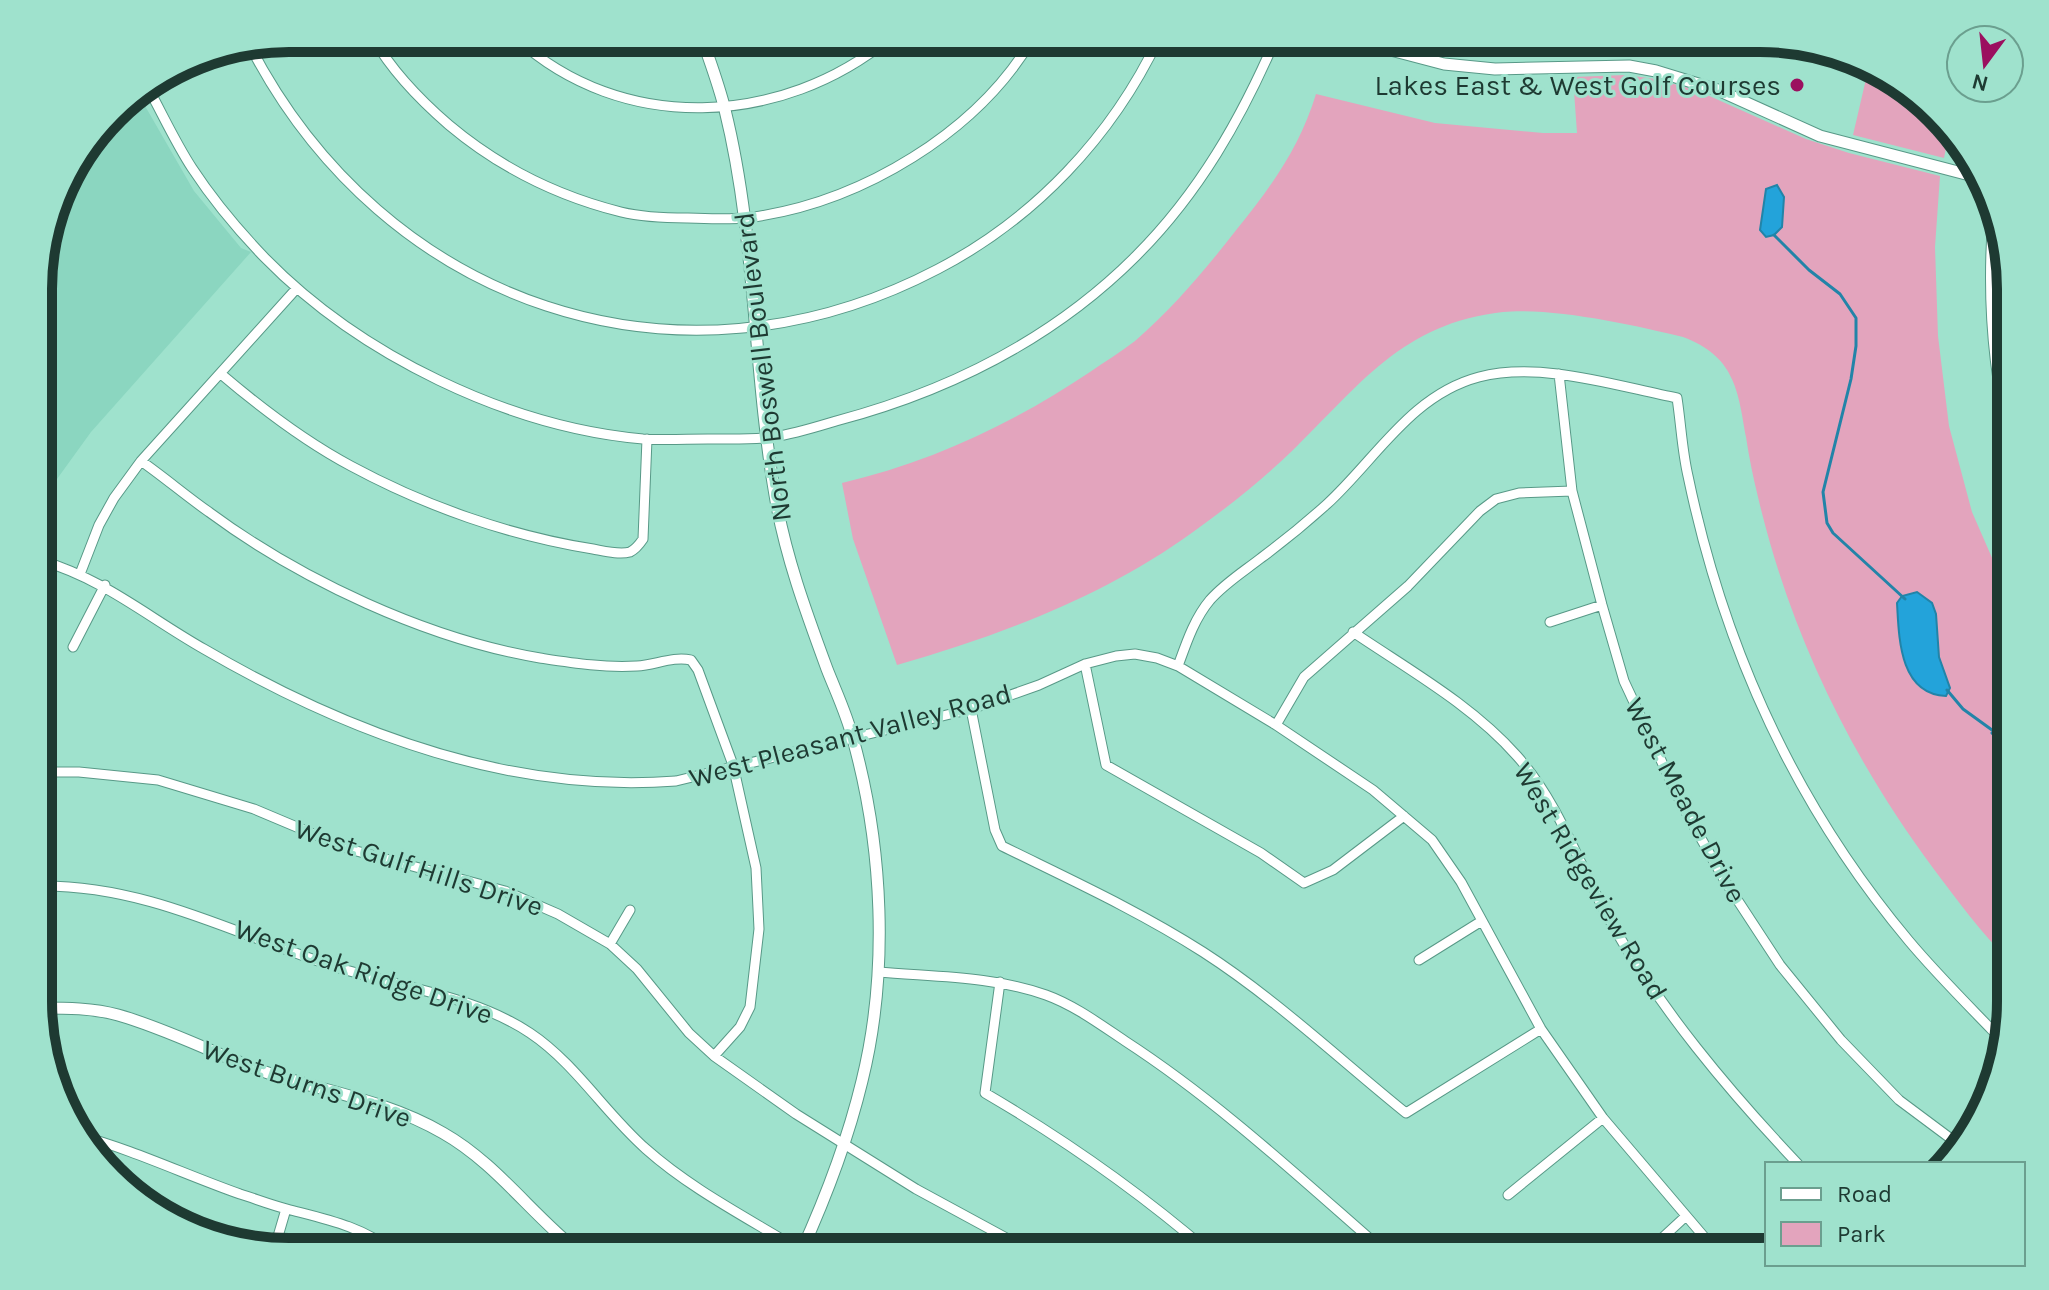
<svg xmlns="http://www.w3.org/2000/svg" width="2049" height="1290" font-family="Karla,sans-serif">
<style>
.built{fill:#8bd6c0}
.green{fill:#e3a4bd}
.water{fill:#23a3da;stroke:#2284a8;stroke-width:2}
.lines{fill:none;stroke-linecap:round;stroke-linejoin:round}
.stream{stroke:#2284a8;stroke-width:3}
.minor-casing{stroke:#589987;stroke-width:11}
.tertiary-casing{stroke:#589987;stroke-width:13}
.minor{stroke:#fff;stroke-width:9}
.tertiary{stroke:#fff;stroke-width:11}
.poi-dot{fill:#9b0f5f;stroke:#9fe2cd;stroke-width:3}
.labels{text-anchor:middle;stroke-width:6;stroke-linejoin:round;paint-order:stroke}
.poi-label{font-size:28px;fill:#1e3a32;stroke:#9fe2cd;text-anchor:end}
.street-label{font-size:28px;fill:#1e3a32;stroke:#9fe2cd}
.rim{fill:none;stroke:#1e3a32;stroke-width:10}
</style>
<rect width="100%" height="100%" fill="#9fe2cd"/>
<!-- built -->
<path class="built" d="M137 92 194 191 241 248 251 252 91 432 57 479 47 499 40 498V257L64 178 123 101Z"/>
<!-- green -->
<path class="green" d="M1869 66 1899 80 1949 133 1944 158 1853 135Z
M1626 75 1655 79 1696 90 1806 139 1849 153 1940 176 1935 247 1938 336 1949 426 1972 512 2010 599V961C1981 933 1957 900 1933 868 1850 756 1790 633 1758 497 1753 477 1749 457 1746 437 1738 389 1734 356 1683 337 1635 325 1552 307 1503 312 1402 323 1359 386 1292 451 1261 481 1228 507 1193 532 1105 596 1001 635 897 665L853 539 842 483C932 462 1014 423 1090 372 1104 362 1121 352 1135 341 1173 308 1206 269 1237 229 1271 187 1300 147 1316 94L1435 123 1543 133H1577L1573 77Z"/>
<!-- water -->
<path class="water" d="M1777 185 1784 197 1782 227 1774 235 1766 237 1760 230 1766 189Z
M1917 592 1932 603 1936 614 1939 657 1950 688 1946 696C1899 694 1899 637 1897 603L1902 596Z"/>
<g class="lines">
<!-- stream -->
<path class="stream" d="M1774 235 1809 270 1840 294 1856 318V346L1851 379 1823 492 1827 523 1833 533 1905 599
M1947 690 1963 709 2010 743
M1992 733 2010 748"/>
<!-- minor casing -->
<g class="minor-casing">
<path id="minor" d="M373 38C392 71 420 100 449 125 499 167 557 196 621 212 642 217 666 218 687 218 710 219 732 220 754 217 862 201 977 133 1033 38
M516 38C622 135 782 127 890 38
M250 46C384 305 677 406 938 269 1034 219 1112 137 1159 38
M147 86C162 113 175 142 192 168 213 200 239 231 265 258 360 355 508 427 643 439 665 440 687 439 708 439 730 439 752 440 773 437 794 434 816 427 836 421 949 391 1053 339 1136 256 1199 193 1241 119 1276 38
M1993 217C1987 291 1992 368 2010 440
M221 374C261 408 304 441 351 466 425 506 510 536 593 549 604 551 619 555 630 552 636 549 639 545 643 539L647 439
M1559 374 1572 491 1602 605 1624 681 1681 803 1725 881 1780 965 1841 1040 1899 1100 1962 1147
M141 461C164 477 186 496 209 512 301 580 427 639 540 658 573 663 604 668 637 666 655 665 673 656 691 660L698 670 733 765 756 868 759 929 750 1007 740 1027 714 1056
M40 560C106 580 146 616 204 649 346 732 510 794 676 781L971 709 1039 685 1085 664 1116 656 1135 654 1157 658 1178 666 1276 725 1373 790 1432 840 1461 882 1541 1029 1603 1118 1717 1252
M80 574 99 525 114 498 141 461 297 288
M1550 622 1602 605
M1353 632C1409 670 1472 705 1517 756 1559 803 1579 865 1609 919 1660 1009 1728 1090 1798 1164
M73 647 105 585
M1085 664 1106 765 1261 853 1304 883 1333 870 1404 816
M1178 666C1186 644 1194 619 1210 600 1225 583 1243 572 1261 558 1284 541 1306 523 1327 504 1376 459 1411 395 1479 377 1541 361 1616 386 1677 398 1681 424 1682 450 1688 476 1724 649 1795 805 1909 941 1935 972 1964 1001 1992 1030L2003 1038
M971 709 995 830 1002 846C1071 880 1139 911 1203 952 1276 999 1339 1059 1406 1113L1541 1029
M1276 725 1304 677 1408 586 1480 511 1496 499 1519 493 1572 491
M40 772H79L158 780 254 809 349 849 505 891 558 914 610 944 637 969 689 1033 714 1056 796 1114 916 1189 1010 1240 1026 1252
M40 886C148 885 236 935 336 967 399 987 475 996 530 1033 575 1063 605 1113 646 1149 692 1190 750 1219 803 1252
M610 944 630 910
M1419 960 1480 922
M878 972C934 977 993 976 1046 995 1074 1005 1101 1025 1125 1041 1219 1102 1301 1179 1385 1252
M1000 982 985 1093C1067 1141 1137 1190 1209 1252
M78 1135C134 1150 186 1175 240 1194 256 1199 271 1205 287 1209 325 1219 362 1226 394 1252
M1508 1195 1603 1118
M274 1250 286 1209
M1647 1252 1686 1216"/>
</g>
<!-- tertiary casing -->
<g class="tertiary-casing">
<path id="tertiary" d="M702 38C710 62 719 85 725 110 756 235 753 368 775 495 785 555 806 612 827 669 836 692 847 715 853 739 883 847 889 972 862 1081 848 1139 826 1197 801 1252
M1345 38 1444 64 1495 69 1629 66 1656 71 1718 90 1820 136 1981 178
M40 1008C66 1008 93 1008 118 1015 171 1030 220 1057 271 1074 329 1092 390 1102 443 1133 496 1163 532 1215 579 1252"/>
</g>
<!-- minor -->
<use href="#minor" class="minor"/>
<!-- tertiary -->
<use href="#tertiary" class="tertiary"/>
</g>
<!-- markers -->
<circle class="poi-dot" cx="1797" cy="85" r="8"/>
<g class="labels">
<!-- poi labels -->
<g class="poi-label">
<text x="1781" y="95">Lakes East &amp; West Golf Courses</text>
</g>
<!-- street labels -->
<g class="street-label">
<text transform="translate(762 367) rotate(-97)" y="10">North Boswell Boulevard</text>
<text transform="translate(850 735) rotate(-15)" y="10">West Pleasant Valley Road</text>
<text transform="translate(1686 800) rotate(62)" y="10">West Meade Drive</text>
<text transform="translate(419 867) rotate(18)" y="10">West Gulf Hills Drive</text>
<text transform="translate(1591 881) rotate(59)" y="10">West Ridgeview Road</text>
<text transform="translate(364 971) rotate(19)" y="10">West Oak Ridge Drive</text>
<text transform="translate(307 1083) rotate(19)" y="10">West Burns Drive</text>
</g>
</g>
<!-- crop -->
<path d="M0 0H2049V1290H0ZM289 52H1760A237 237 0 0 1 1997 289V1001A237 237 0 0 1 1760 1238H289A237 237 0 0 1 52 1001V289A237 237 0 0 1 289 52Z" fill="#9fe2cd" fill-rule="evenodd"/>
<path class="rim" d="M289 52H1760A237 237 0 0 1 1997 289V1001A237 237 0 0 1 1760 1238H289A237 237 0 0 1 52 1001V289A237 237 0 0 1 289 52Z"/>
<!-- legend -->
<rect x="1765" y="1162" width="260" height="104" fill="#9fe2cd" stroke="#6b9f8f" stroke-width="2"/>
<rect x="1781" y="1188" width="40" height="12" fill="#ffffff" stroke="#6b9f8f" stroke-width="2"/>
<text x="1837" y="1202" font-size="24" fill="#1e3a32">Road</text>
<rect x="1781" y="1222" width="40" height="24" fill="#e3a4bd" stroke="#6b9f8f" stroke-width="2"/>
<text x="1837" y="1242" font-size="24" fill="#1e3a32">Park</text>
<!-- north arrow -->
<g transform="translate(1985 64) rotate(195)"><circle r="38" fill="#9fe2cd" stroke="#6b9f8f" stroke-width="2"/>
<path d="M0-6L14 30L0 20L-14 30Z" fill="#9b0f5f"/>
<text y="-12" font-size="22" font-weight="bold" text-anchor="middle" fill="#1e3a32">N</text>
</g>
</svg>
